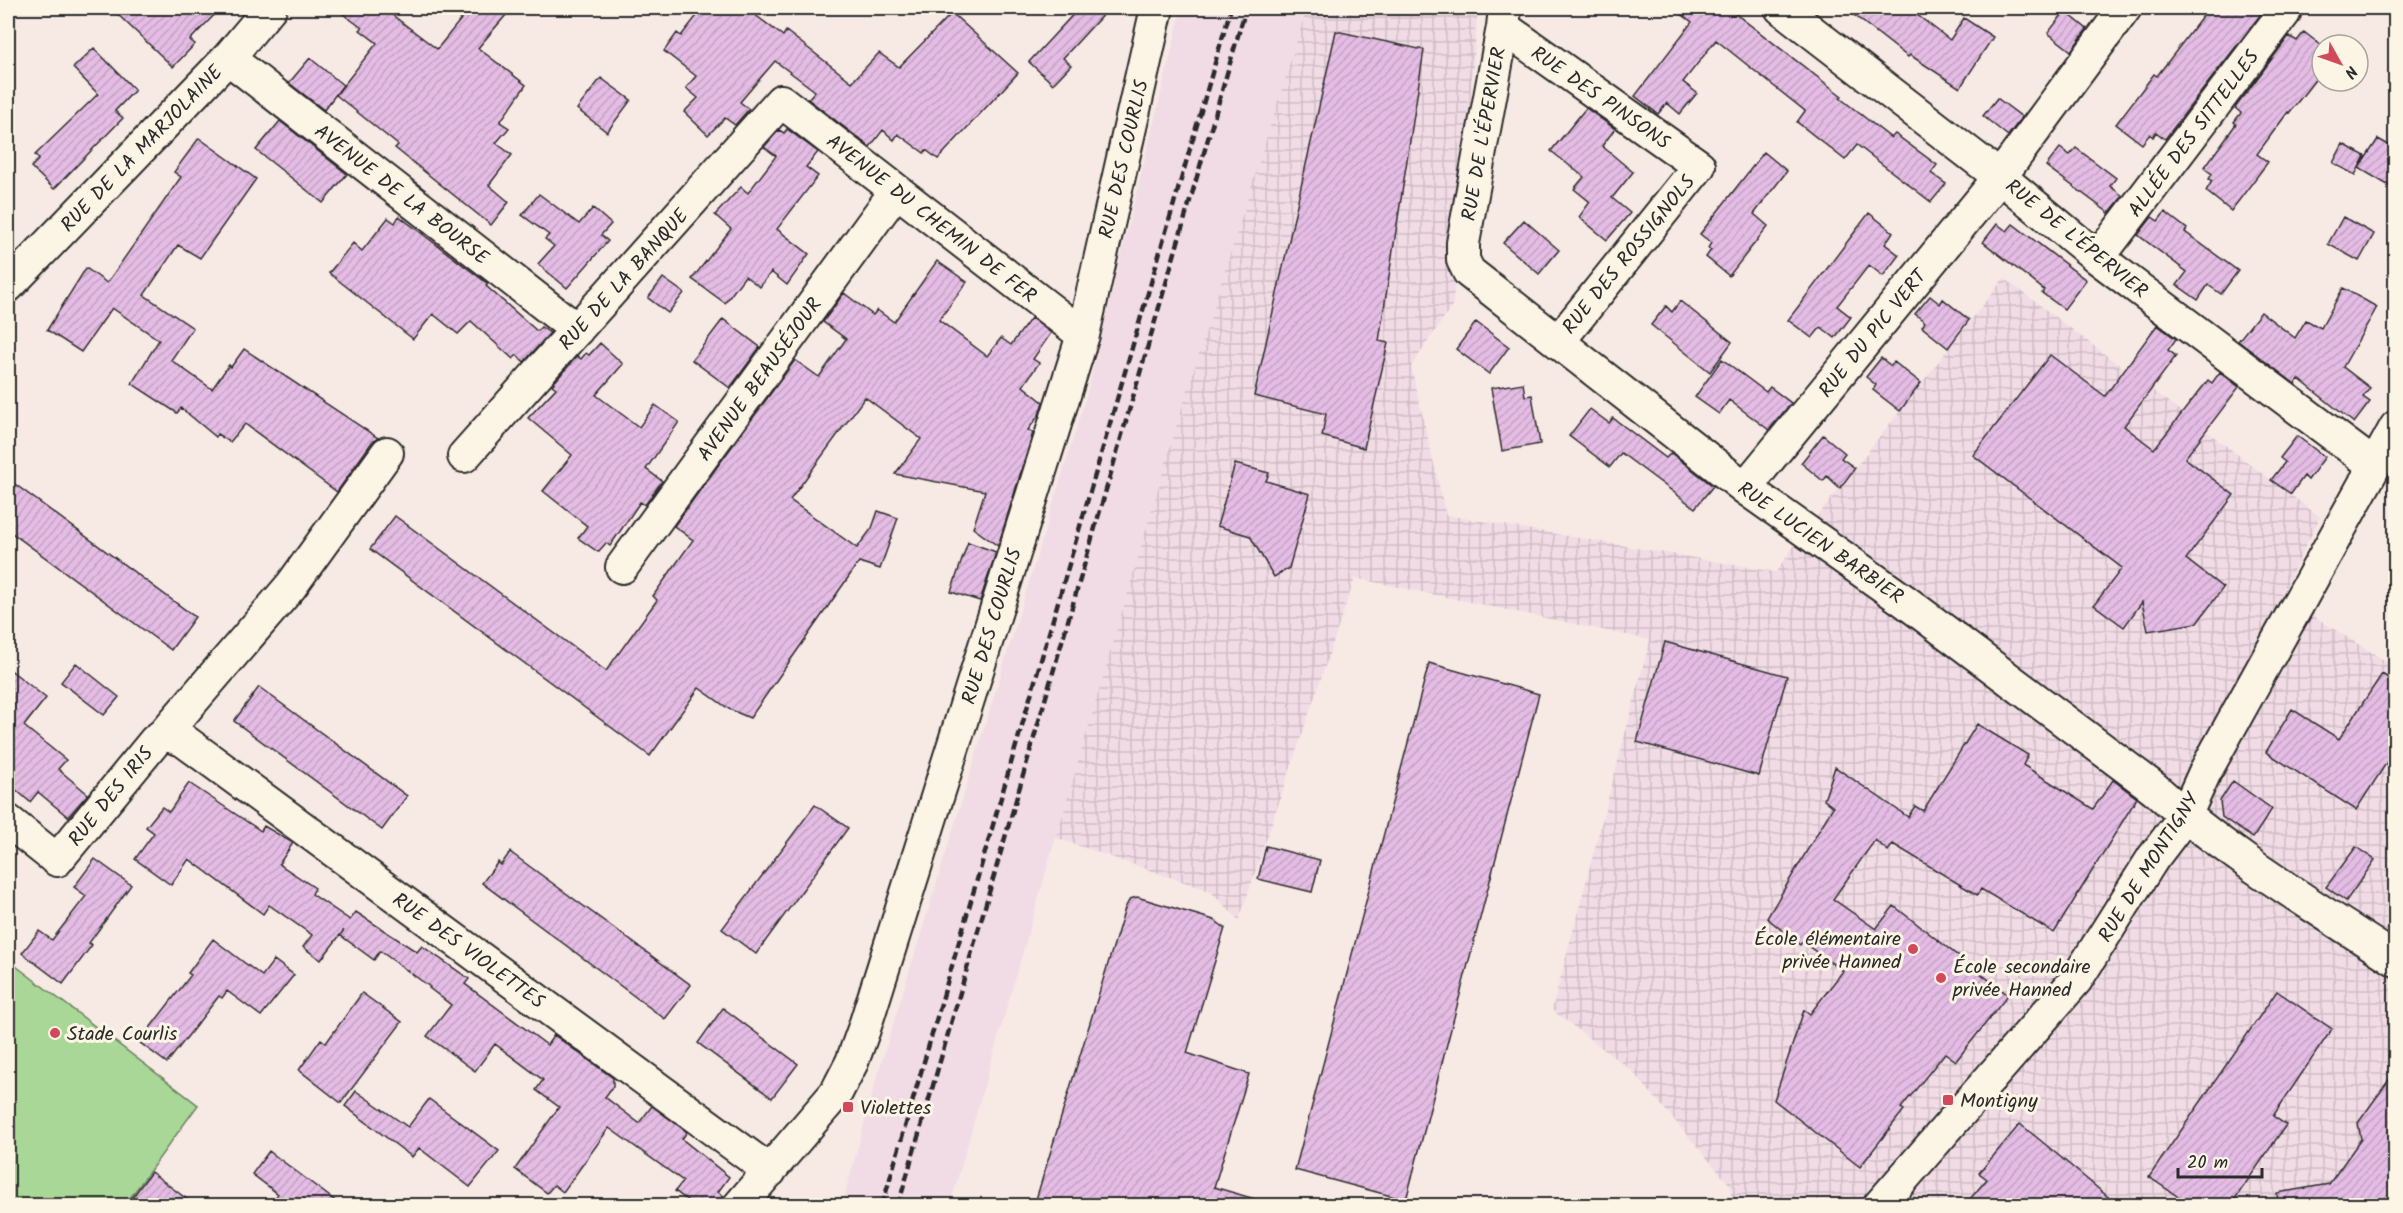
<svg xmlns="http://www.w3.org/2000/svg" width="2403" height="1213" font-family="Kalam,sans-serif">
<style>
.built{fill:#f1dce5}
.industrial{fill:url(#industrial-grid)}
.grass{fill:#a8d797;stroke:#6a8161;stroke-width:1.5}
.building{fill:url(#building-hatch);stroke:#2b2b2b;stroke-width:1.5}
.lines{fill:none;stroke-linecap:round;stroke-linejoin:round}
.minor-casing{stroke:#2b2b2b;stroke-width:36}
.minor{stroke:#fcf5e5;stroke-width:32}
.rail{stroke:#2b2b2b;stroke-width:4.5;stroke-dasharray:9 4.5;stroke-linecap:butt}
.poi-dot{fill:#d1495b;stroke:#fcf5e5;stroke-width:2}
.labels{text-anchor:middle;stroke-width:6;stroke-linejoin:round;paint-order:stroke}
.street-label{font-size:20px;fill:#2b2b2b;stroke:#fcf5e5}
.poi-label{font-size:20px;fill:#2b2b2b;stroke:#fcf5e5;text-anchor:start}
</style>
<defs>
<pattern id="industrial-grid" width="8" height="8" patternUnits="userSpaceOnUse" patternTransform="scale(1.5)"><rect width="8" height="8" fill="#f1dce5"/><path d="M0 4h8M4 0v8" fill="none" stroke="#cfbdc5"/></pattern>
<pattern id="building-hatch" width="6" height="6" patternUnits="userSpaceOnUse" patternTransform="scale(1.5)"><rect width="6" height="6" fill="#e4bce4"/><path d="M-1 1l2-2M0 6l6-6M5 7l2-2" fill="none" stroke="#c4a2c4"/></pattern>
</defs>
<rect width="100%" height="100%" fill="#f7eae5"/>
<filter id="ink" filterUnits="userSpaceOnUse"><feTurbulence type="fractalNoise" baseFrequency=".0167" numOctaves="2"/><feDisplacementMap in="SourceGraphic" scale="12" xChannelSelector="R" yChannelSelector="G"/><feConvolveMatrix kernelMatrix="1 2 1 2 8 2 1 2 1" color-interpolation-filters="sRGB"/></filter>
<g filter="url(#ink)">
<!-- built -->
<path class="built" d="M1182 8H1309L1056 837 950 1205 842 1206 875 1083 1087 393Z"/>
<!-- industrial -->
<path class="industrial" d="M1307 8H1478L1453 304 1411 367 1446 515 1776 572 1794 546 2004 278 2320 517 2281 596 2395 667V1205H1732L1730 1185 1632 1071 1552 1010 1650 640 1355 578 1239 920 1210 891 1056 838 1174 434Z"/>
<!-- grass -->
<path class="grass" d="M8 960 198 1105 125 1205H8Z"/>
<!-- building -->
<path class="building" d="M111 8H221L190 40 195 44 173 67Z
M335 8H383L437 49 470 8H512L478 48 526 85 500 122 509 128 496 143 512 155 489 185 509 202 491 225 395 148 398 145 336 95 377 43 360 30 362 28Z
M703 8H746L783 36 786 31 852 82 879 53 899 67 952 13 1018 73 938 159 926 150 924 153 898 134 894 140 883 130 870 147 808 99 815 91 775 61 740 102 749 109 735 125 725 118 708 135 684 112 698 98 686 88 696 76 664 51 677 33 681 36Z
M1079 8H1109L1063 58 1071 65 1053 84 1029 62Z
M1673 8H1728L1842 96 1840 98 1891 138 1895 134 1937 165 1931 173 1946 184 1931 202 1857 145 1845 160 1797 122 1805 111 1716 40 1683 82 1697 93 1680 114 1667 103 1658 114 1635 96 1692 22Z
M1845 8H1908L1950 40 1964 18 1993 37 1960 88 1910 55 1908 57Z
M2209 8H2253L2261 14 2165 139 2156 132 2153 137 2150 134 2142 144 2116 124 2154 74 2157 76Z
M2065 11 2087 29 2071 51 2048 33Z
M1336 31 1424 50 1379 341 1388 343 1364 448 1322 436 1326 414 1254 396Z
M2304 32 2322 46V71L2289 113 2288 112 2257 154 2268 162 2231 211 2206 191 2212 181 2209 179 2212 174 2204 168 2236 124 2234 122 2241 113 2235 108 2289 36 2297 41Z
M94 48 135 90 115 111 123 118 54 189 31 167 39 159 35 155 98 94 73 68Z
M310 58 343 85 324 110 289 83Z
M601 78 631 100 607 132 577 109Z
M1997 98 2022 117 2008 136 1983 116Z
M1586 108 1615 129 1602 146 1633 172 1612 198 1630 213 1607 240 1579 217 1590 202 1574 189 1584 177 1551 151Z
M280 121 347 174 323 203 256 150Z
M787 129 818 152 806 167 818 176 777 229 809 254 787 285 771 272 760 287 745 276 725 303 692 279 731 229 715 215 741 187 748 193 776 156 764 147 779 130 784 133Z
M199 138 256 179 200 258 178 245 144 295 193 328 171 360 212 389 229 365 231 367 244 349 378 438 372 442 337 492 245 424 230 442 217 434 216 437 181 408 177 413 137 387 132 383 159 340 112 308 81 352 47 330 86 268 107 283 181 177 174 172Z
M2378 139 2396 149V190L2359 168Z
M2343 144 2365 156 2355 175 2333 163Z
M2060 148 2070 155 2076 148 2116 178 2110 186 2123 196 2109 213 2046 166Z
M1764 152 1787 171 1754 214 1768 226 1729 276 1706 257 1711 250 1708 248 1711 243 1700 234Z
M539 194 579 224 593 208 611 224 601 235 608 241 567 288 538 264 554 246 545 239 549 235 522 215Z
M2165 212 2187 229 2185 232 2238 271 2221 294 2208 285 2198 300 2177 285 2187 272 2138 235 2152 217 2158 221Z
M1869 213 1893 232 1885 244 1899 255 1883 276 1869 265 1837 306 1851 317 1835 338 1821 327 1812 338 1788 320Z
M399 216 488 284 486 286 537 331 541 327 550 333 524 362 517 355 513 359 471 321 458 334 433 314 413 339 329 273 353 243 362 251 388 218 395 223Z
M2343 217 2374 234 2359 261 2328 244Z
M1524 220 1559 250 1539 274 1503 243Z
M1997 224 2007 231 2013 224 2086 280 2064 309 2042 293 2044 290 1983 242Z
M937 261 967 282 939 320 987 356 1001 338 1011 345 1031 318 1051 333 1033 359 1039 363 1023 386 1043 402 1039 415 1028 430 1033 433 998 546 973 528 985 491 895 474 921 439 865 397 790 500 857 548 872 528 878 511 898 518 880 569 859 562 750 718 729 709 699 688 650 756 370 549 395 516 606 671 657 600 653 596 693 540 674 526 795 360 819 377 846 339 823 322 844 293 873 315 877 310 894 322Z
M663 278 684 293 668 313 648 298Z
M2343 288 2377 307 2343 367 2370 388 2363 397 2370 402 2354 423 2299 379 2295 384 2238 341 2261 312 2295 338 2306 320 2321 328Z
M1930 296 1940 304 1943 299 1969 320 1948 348 1922 327 1925 322 1915 314Z
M1680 301 1732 342 1710 372 1651 325 1666 306 1672 312Z
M723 319 760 347 730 388 692 360Z
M1476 322 1509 347 1489 374 1456 349Z
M2157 325 2176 339 2168 350 2176 356 2124 426 2154 449 2208 380 2212 383 2220 372 2239 387 2185 458 2234 495 2186 559 2223 588 2197 623 2148 631 2142 602 2124 627 2094 605 2122 568 1973 455 2050 355 2105 396Z
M600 343 623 364 596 395 639 427 655 405 679 422 646 469 662 481 645 505 640 502 610 546 606 543 598 552 578 538 587 526 543 491 572 455 528 418 556 388 552 385 577 356 581 359 586 353 589 355Z
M1881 358 1891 366 1894 362 1921 383 1900 411 1873 390 1876 385 1866 377Z
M1722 359 1766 392 1770 387 1791 403 1769 430 1729 400 1719 414 1695 397Z
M1523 383 1525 396 1532 395 1540 444 1502 451 1491 388Z
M1590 409 1609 423 1613 418 1666 458 1671 453 1713 486 1695 508 1621 453 1610 467 1569 436Z
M1823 435 1845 453 1841 458 1855 468 1840 488 1827 476 1823 481 1801 463Z
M2297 436 2325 457 2308 480 2304 476 2291 494 2271 480 2285 462 2280 458Z
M1235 464 1269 473 1266 481 1310 494 1289 568 1274 577 1250 536 1217 526Z
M8 479 195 617 171 650 8 530Z
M968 542 996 552 980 601 951 592Z
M1665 642 1787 676 1759 776 1637 742Z
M76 663 119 697 104 715 61 682Z
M1429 663 1539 694 1406 1200 1295 1170Z
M8 668 46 698 24 726 66 760 58 769 88 794 68 817 38 792 30 802 8 783Z
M2382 674 2396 683V748L2356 810 2266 752 2292 709 2339 739Z
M259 687 407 796 382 830 234 721Z
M1977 724 2028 755 2023 765 2093 809 2113 780 2137 798 2054 933 1981 889 1977 895 1893 844 1888 851 1875 840 1833 899 1876 929 1894 906 2008 995 1956 1061 1945 1053 1901 1108 1904 1110 1860 1167 1774 1100 1804 1010 1810 1014 1843 971 1802 942 1800 945 1767 918 1833 807 1824 800 1835 767 1908 817 1915 806 1923 811Z
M2233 781 2272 809 2253 838 2222 817 2220 801Z
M189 783 261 831 264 826 293 843 279 864 315 888 312 894 350 920 356 912 417 952 422 946 469 979 465 984 547 1045 554 1035 613 1078V1086L605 1097 639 1123 652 1106 687 1132 682 1139 729 1177 718 1192 724 1196 721 1206H695L675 1191 683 1181 609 1128 563 1192 554 1185 547 1193 515 1169 559 1107 536 1090 543 1080 495 1044 475 1071 427 1036 451 1005 429 988 430 987 380 951 374 960 340 935 344 930 321 960 303 947 312 935 269 905 263 914 189 859 171 885 135 859 154 833 146 827 162 807 169 812Z
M815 805 848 828 756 954 722 929Z
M1266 846 1320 860 1312 892 1258 879Z
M2356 847 2375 860 2346 901 2326 887Z
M510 852 691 985 665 1019 482 883 498 862 501 865Z
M95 859 131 885 89 943 92 945 63 984 22 953 39 931 52 940 86 896 74 887Z
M1137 897 1214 920 1225 928 1187 1053 1249 1074 1214 1187 1255 1199 1254 1206H1034L1125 908 1130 899Z
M213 939 262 976 274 960 294 975 261 1016 227 991 222 998 219 996 167 1063 139 1042 191 975 188 973Z
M2277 991 2332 1029 2273 1116 2286 1125 2230 1206H2192L2149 1177Z
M362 993 402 1022 341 1103 299 1070 321 1039 326 1043Z
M723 1008 798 1064 772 1098 698 1043Z
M2396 1070V1206H2278L2277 1193 2329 1184 2361 1139 2358 1123Z
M356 1091 408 1127 429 1099 499 1151 470 1187 419 1148 412 1157 345 1106Z
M2020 1124 2040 1140 2119 1206H1964L1987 1179 1979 1173Z
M269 1151 342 1206H269L278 1194 252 1174Z
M151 1172 196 1206H126Z"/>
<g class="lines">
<!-- minor casing -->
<g class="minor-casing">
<path id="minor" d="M1505 8 1503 27 1463 243V260L1469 272 1745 488 1906 602 2154 788C2227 855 2313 905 2396 960
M1781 8 2000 177 2098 258 2375 466
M1503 27 1699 166 1558 342
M228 58 577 330
M2098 258 2284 13 2286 8
M8 286 228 58 270 8
M464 456 781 101 1083 335
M1745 488 2000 177 2125 8
M622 567 896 191
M164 734 183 740 770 1171
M8 821 57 860 155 741 164 734 291 586 387 453
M739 1206 836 1093 852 1062 864 1029 1083 335 1157 8
M1879 1206 2076 980 2153 858 2185 816 2205 772 2396 427"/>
</g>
<!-- minor -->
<use href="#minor" class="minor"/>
<!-- rail -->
<path class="rail" d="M882 1206 1231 8
M898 1206 1246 8"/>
</g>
</g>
<!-- markers -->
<g class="poi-dot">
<circle cx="1913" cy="949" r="6"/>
<circle cx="1941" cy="978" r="6"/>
<circle cx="55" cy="1033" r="6"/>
<rect x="1942" y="1094" width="12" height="12" rx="3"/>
<rect x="842" y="1101" width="12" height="12" rx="3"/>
</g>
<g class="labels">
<!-- street labels -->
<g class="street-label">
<text transform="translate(1601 97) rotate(35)" y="7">RUE DES PINSONS</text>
<text transform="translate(2193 133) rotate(-53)" y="7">ALLÉE DES SITTELLES</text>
<text transform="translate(1483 134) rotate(-80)" y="7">RUE DE L'ÉPERVIER</text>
<text transform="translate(141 148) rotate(-46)" y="7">RUE DE LA MARJOLAINE</text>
<text transform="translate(1123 159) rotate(-77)" y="7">RUE DES COURLIS</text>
<text transform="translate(402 194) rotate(38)" y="7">AVENUE DE LA BOURSE</text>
<text transform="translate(932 218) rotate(38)" y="7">AVENUE DU CHEMIN DE FER</text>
<text transform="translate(2077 238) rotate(39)" y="7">RUE DE L'ÉPERVIER</text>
<text transform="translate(1628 254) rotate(-51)" y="7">RUE DES ROSSIGNOLS</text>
<text transform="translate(623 279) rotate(-48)" y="7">RUE DE LA BANQUE</text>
<text transform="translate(1872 333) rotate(-51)" y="7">RUE DU PIC VERT</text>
<text transform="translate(759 379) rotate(-54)" y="7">AVENUE BEAUSÉJOUR</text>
<text transform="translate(1821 542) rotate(35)" y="7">RUE LUCIEN BARBIER</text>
<text transform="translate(991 626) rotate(-73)" y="7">RUE DES COURLIS</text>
<text transform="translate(110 796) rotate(-51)" y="7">RUE DES IRIS</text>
<text transform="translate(2148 867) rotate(-58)" y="7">RUE DE MONTIGNY</text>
<text transform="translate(469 950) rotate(36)" y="7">RUE DES VIOLETTES</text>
</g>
<!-- poi labels -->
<g class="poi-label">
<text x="1901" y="945" text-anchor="end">École élémentaire<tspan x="1901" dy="23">privée Hanned</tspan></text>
<text x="1953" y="973">École secondaire<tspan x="1953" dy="23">privée Hanned</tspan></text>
<text x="67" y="1040">Stade Courlis</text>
<text x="1960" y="1107">Montigny</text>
<text x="860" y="1114">Violettes</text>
</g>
</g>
<!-- margin -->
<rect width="2403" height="1213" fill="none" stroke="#fcf5e5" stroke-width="30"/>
<rect x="15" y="15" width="2373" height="1183" fill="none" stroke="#2b2b2b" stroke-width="2" filter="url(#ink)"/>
<!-- north arrow -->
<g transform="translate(2340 63) rotate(130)"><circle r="28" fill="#fcf5e5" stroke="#a8a49b" stroke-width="1.5"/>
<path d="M0-4.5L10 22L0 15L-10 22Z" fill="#d1495b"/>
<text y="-9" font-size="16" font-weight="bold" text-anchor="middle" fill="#2b2b2b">N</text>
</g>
<!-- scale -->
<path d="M2178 1168v9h84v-9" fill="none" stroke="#2b2b2b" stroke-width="3"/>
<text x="2187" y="1168" font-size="18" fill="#2b2b2b" stroke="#fcf5e5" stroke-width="4.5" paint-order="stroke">20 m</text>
</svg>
